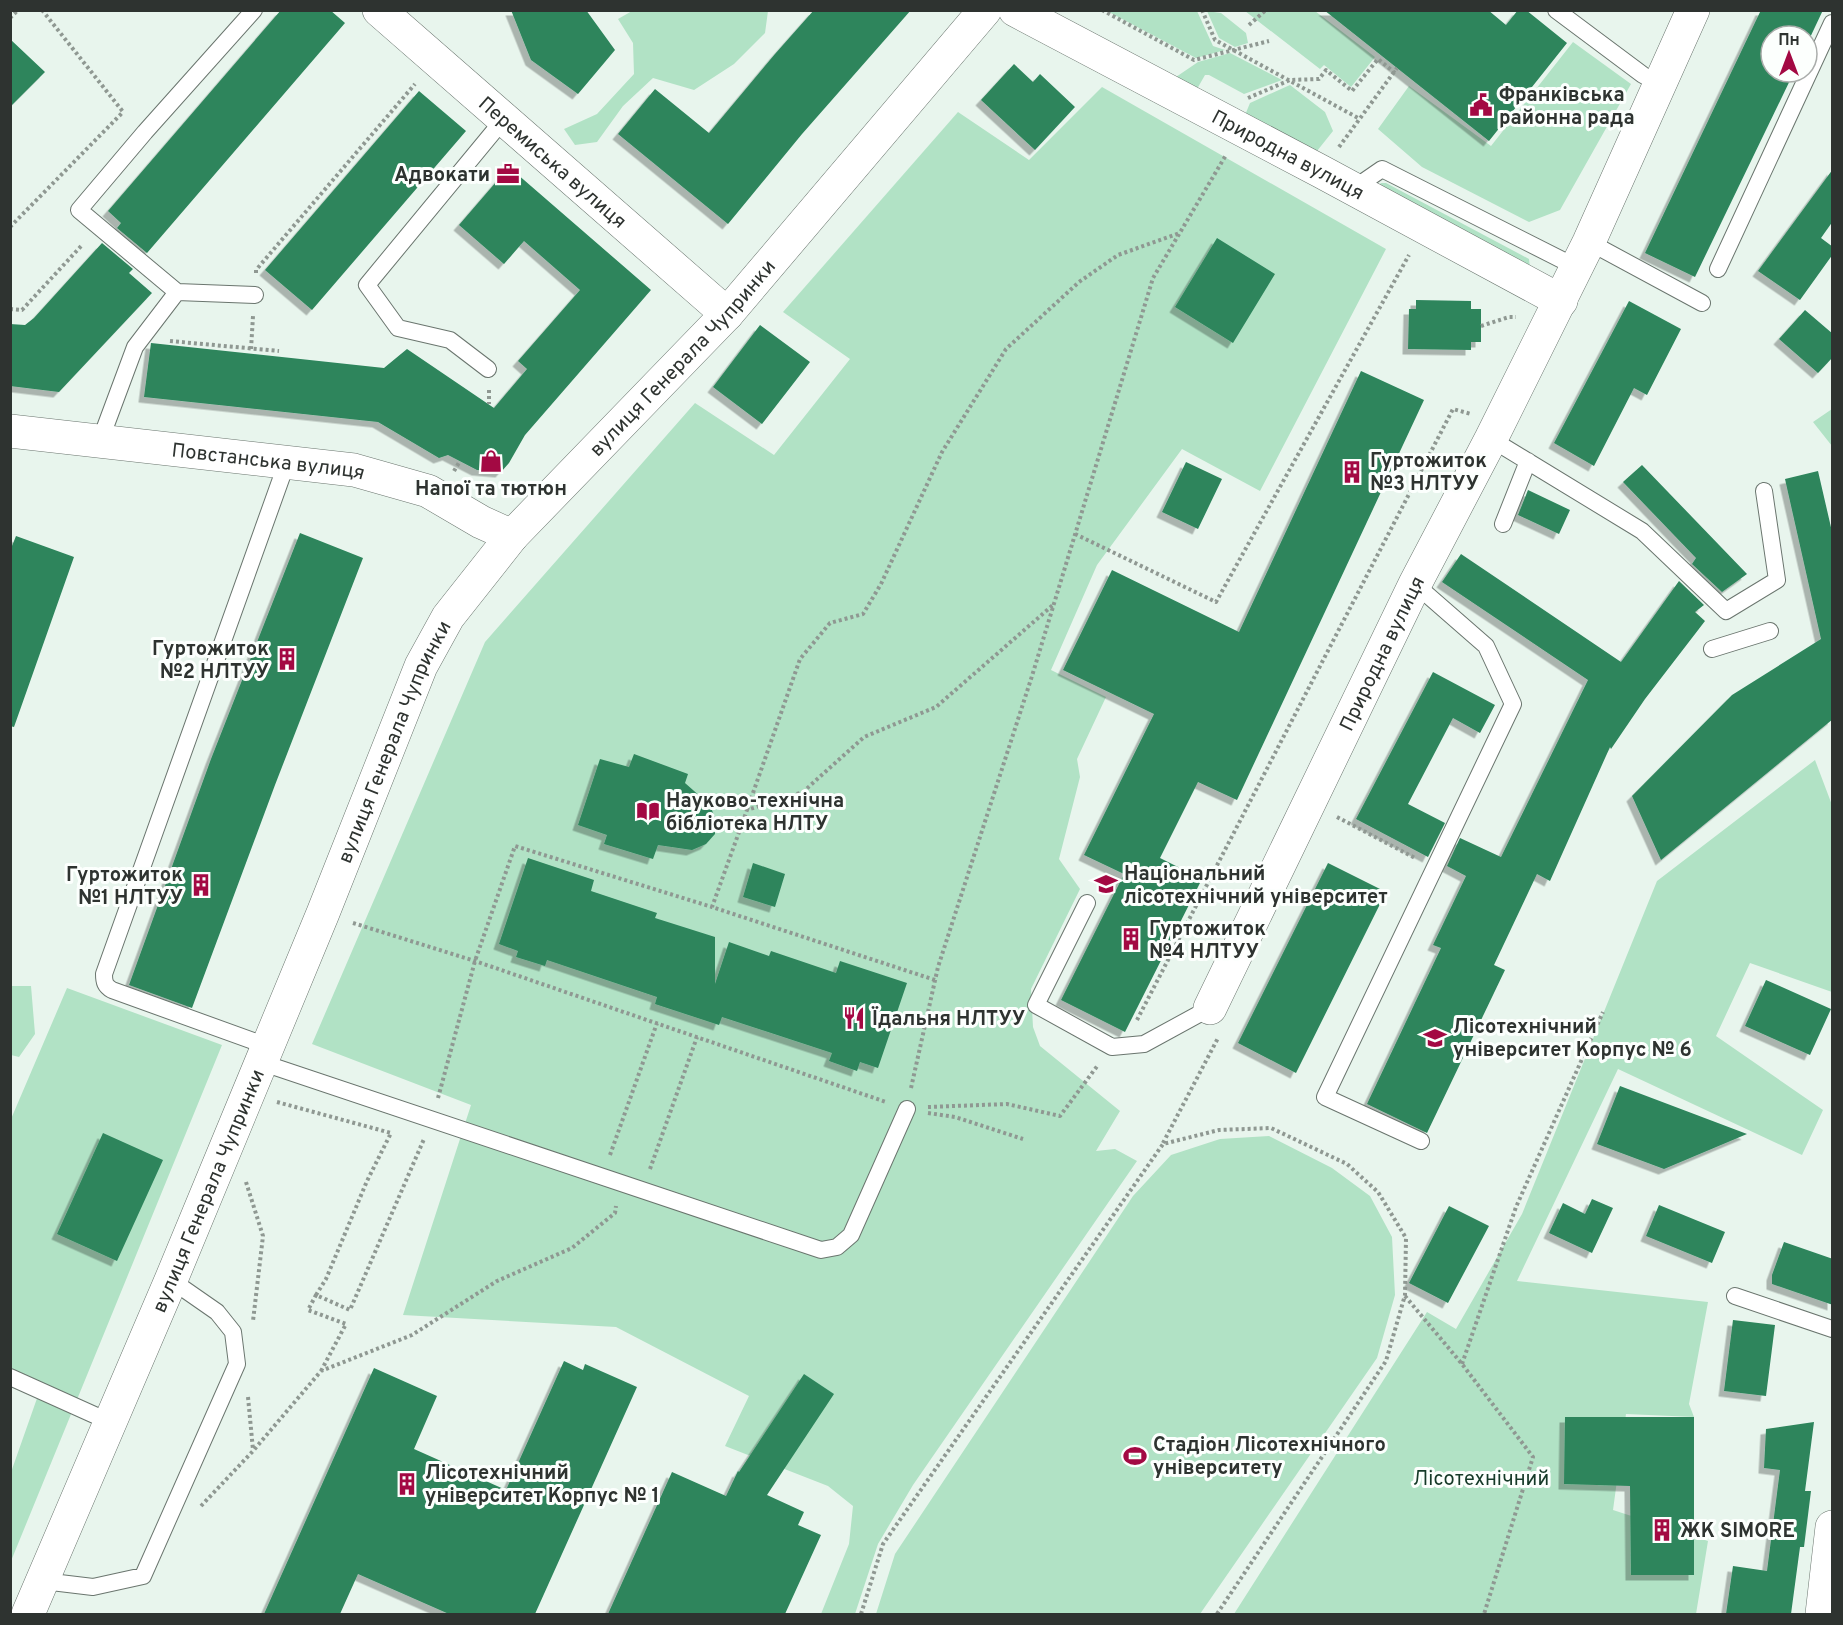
<svg xmlns="http://www.w3.org/2000/svg" width="1843" height="1625" font-family="Overpass,sans-serif">
<style>
.green{fill:#b1e2c5}
.building{fill:#2d855c;filter:url(#shadow)}
.lines{fill:none;stroke-linecap:round;stroke-linejoin:round}
.service-casing{stroke:#6a756e;stroke-width:18}
.minor-casing{stroke:#6a756e;stroke-width:34}
.path{stroke:#8f9892;stroke-width:4;stroke-dasharray:3 3;stroke-linecap:butt}
.service{stroke:#fff;stroke-width:16}
.minor{stroke:#fff;stroke-width:33}
.labels{text-anchor:middle;stroke-width:6;stroke-linejoin:round;paint-order:stroke}
.poi-label{font-size:20px;font-weight:bold;fill:#2e3330;stroke:#fcfffd;text-anchor:start}
.street-label{font-size:20px;fill:#2e3330;stroke:#fcfffd}
.park-label{font-size:20px;fill:#153a28;stroke:#fcfffd}
</style>
<defs>
<filter id="shadow"><feDropShadow dx="-5.5" dy="5.5" stdDeviation="0" flood-color="#0004"/></filter>
</defs>
<rect width="100%" height="100%" fill="#e8f5ed"/>
<!-- green -->
<path class="green" d="M632 11H768L765 33 734 64 694 90 653 78 623 106 597 142 575 145 564 129 597 114 634 74 633 43 618 19Z
M1107 11H1197L1213 46 1225 50 1196 58Z
M1207 11 1221 13 1246 33 1248 43 1235 47 1219 38Z
M1245 11H1315L1375 57 1351 87 1324 65 1320 69Z
M1573 42 1631 84 1560 210 1529 222 1422 167 1378 129 1409 86 1491 146Z
M1230 53 1282 80 1244 94 1209 75H1205L1197 89 1176 77 1198 62Z
M1290 85 1325 112 1333 131 1313 156 1243 120 1250 103Z
M1102 87 1386 249 1260 491 1182 449 1097 565 1051 670 1106 697 1077 759 1080 777 1059 859 1080 889 1031 989 1033 1027 1040 1046 1120 1111 1096 1151 1115 1149 1137 1161 913 1485 878 1544 855 1614H821L849 1544 853 1506 828 1486 725 1446 749 1396 616 1327 403 1315 471 1105 312 1044 485 642 695 403 774 455 850 359 783 312 958 112 1029 160Z
M1381 183H1386L1529 259 1530 268 1378 186Z
M1832 409V446L1813 422Z
M1815 760 1832 805V992L1750 963 1716 1036 1823 1110 1802 1155 1618 1069 1517 1281 1708 1302 1689 1404 1694 1417 1626 1414 1613 1510 1708 1541 1696 1614H1234L1427 1312 1456 1329 1522 1214 1657 881Z
M11 986H31L35 1034 19 1057 11 1055Z
M67 988 222 1045 11 1561 10 1475 41 1387 11 1370V1119Z
M1269 1136 1332 1168 1370 1196 1392 1237 1395 1295 1377 1358 1200 1614H876L895 1554 1133 1196 1171 1155 1220 1139Z"/>
<!-- building -->
<path class="building" d="M281 10H330L345 23 147 253 117 228 121 223 108 211Z
M511 10H586L615 50 578 94 531 60Z
M814 10H911L802 134 728 224 618 134 655 89 709 133 775 54Z
M1324 10H1488L1506 25 1518 10H1526L1567 43 1489 141Z
M1761 10H1823L1807 44V36H1771V72H1794L1695 277 1645 253Z
M10 39 45 72 10 107Z
M1014 64 1033 82 1040 74 1075 107 1035 150 981 100Z
M419 91 466 131 312 310 265 270Z
M509 167 651 290 525 435 509 463 501 472 477 470 448 455 439 458 378 422 144 397 151 343 384 368 407 349 494 408 527 369 518 361 580 290 524 241 504 264 459 225Z
M1833 169V221L1821 238 1833 247V254L1800 300 1758 271Z
M1217 238 1275 274 1233 343 1175 307Z
M102 243 133 269 129 273 152 293 59 392 10 386V324L25 325 34 318Z
M1416 300 1471 301V309H1481V342H1471V350L1408 349 1409 309H1416Z
M1629 301 1681 329 1647 395 1634 388 1594 466 1554 443Z
M1805 310 1833 334V357L1818 373 1779 339Z
M760 325 810 362 762 424 713 387Z
M1361 371 1424 400 1237 800 1198 782 1160 858 1202 879 1125 1032 1061 1000 1124 874 1084 855 1154 714 1063 670 1112 570 1239 632Z
M1186 462 1222 479 1198 529 1162 512Z
M1642 465 1747 574 1722 592 1692 564 1696 558 1623 482Z
M1818 471 1833 536V719L1661 860 1632 796 1732 695 1821 639 1785 479Z
M1528 490 1570 510 1559 534 1518 515Z
M300 533 363 558 275 785 192 1008 129 985 211 759Z
M16 536 74 557 14 727 10 726V551Z
M1461 554 1621 662 1679 581 1704 605 1695 612 1705 621 1645 699 1611 749 1610 747 1550 881 1537 874 1494 965 1505 970 1427 1133 1367 1104 1441 948 1433 945 1466 876 1447 866 1460 838 1501 857 1588 680 1442 582Z
M1433 672 1495 705 1480 733 1453 718 1408 804 1445 823 1428 857 1356 819Z
M634 754 688 774 685 783 710 805 715 818V834L706 844 692 850 658 845 653 859 604 844 607 835 578 825 600 759 629 767Z
M528 858 594 880 591 891 657 913 655 918 715 937V984L729 942 769 956 771 951 836 973 840 961 907 983 878 1068 860 1062 857 1071 829 1061 832 1053 722 1017 719 1025 655 1004 657 997 547 960 545 966 516 957 518 951 499 944Z
M753 863 785 874 775 907 743 897Z
M1328 863 1386 892 1296 1073 1238 1043Z
M1766 980 1831 1009 1810 1055 1745 1026Z
M1620 1086 1747 1134 1664 1169 1597 1144Z
M103 1133 163 1160 117 1261 57 1234Z
M1592 1199 1613 1208 1592 1253 1549 1233 1563 1203 1585 1214Z
M1659 1205 1725 1232 1712 1263 1646 1236Z
M1449 1206 1489 1226 1448 1303 1409 1283Z
M1784 1242 1833 1259V1305L1772 1284V1275Z
M1733 1320 1775 1325 1766 1396 1724 1391Z
M564 1361 583 1370 585 1364 637 1387 535 1614H449L358 1574 340 1614H264L374 1368 437 1396 414 1449 506 1490Z
M804 1374 834 1394 767 1495 804 1512 798 1525 821 1535 785 1614H608L672 1472 726 1496 738 1471 739 1472Z
M1565 1417H1694V1575H1631L1630 1486 1564 1484Z
M1814 1422 1805 1491H1811L1804 1547H1800L1791 1614H1726L1733 1566 1767 1571 1780 1470 1764 1468 1766 1429Z"/>
<g class="lines">
<!-- service casing -->
<g class="service-casing">
<path id="service" d="M1556 10 1643 75 1659 84
M1353 189 1382 169 1576 267
M1589 242 1702 303
M1718 269 1832 23
M177 292 79 210 145 132 254 10
M488 369 450 340 398 328 367 285 504 119
M1491 439 1642 531 1726 611 1777 580 1764 491
M100 441 135 347 177 292 255 295
M1503 524 1528 461
M1415 584 1486 646 1513 704 1325 1097 1421 1141
M1712 649 1770 631
M1087 903 1036 1005 1112 1047 1144 1044 1210 1008
M267 1046 112 990C105 986 104 982 104 974L287 462
M260 1062 821 1250 837 1247 851 1235 907 1109
M1735 1296 1832 1329
M10 1377 110 1422
M43 1581 93 1587 143 1576 237 1364 233 1332 217 1312 171 1280"/>
</g>
<!-- minor casing -->
<g class="minor-casing">
<g id="minor">
<path id="s1" d="M379 10 727 314"/>
<path id="s2" d="M1015 10 1322 172 1561 301"/>
<path id="s3" d="M10 431 354 470 428 491 481 522 512 536"/>
<path id="s4" d="M1210 1008 1415 584 1491 439 1589 242 1693 10"/>
<path id="s5" d="M28 1614 171 1280 323 913 421 666 448 617 512 536 727 314 985 10"/>
<path d="M1822 1614 1832 1527"/>
</g>
</g>
<!-- path -->
<path class="path" d="M42 10 124 113
M1102 10 1194 60 1269 41
M1202 10 1215 40 1360 119
M10 18 18 10
M1249 25 1266 10
M1248 98 1290 80 1319 79 1326 70 1352 91 1378 59 1395 73
M1339 147 1397 68
M10 227 123 112
M256 273V270L415 84
M10 309 22 310 83 244
M1481 326 1509 317H1516
M170 341 279 351
M251 349 253 316
M489 390V404
M454 471 460 461
M1075 534 1216 602 1409 255
M747 810 800 659 830 623 863 614 881 584 942 452 1006 349 1079 282 1118 255 1180 233
M1337 817 1415 858
M353 923 475 961 886 1102
M935 980 712 907 747 810 803 792 864 737 936 707 1053 605
M1137 1020 1453 409 1471 414
M911 1088 938 967 1032 676 1153 278 1226 155
M438 1098 475 961 515 846 712 907
M277 1102 391 1133 367 1181 326 1279 316 1295
M928 1107 1007 1104 1060 1116 1098 1065
M928 1113 955 1117 1023 1139
M1163 1143 1218 1038
M610 1155 657 1023
M650 1169 697 1037
M246 1182 263 1236 253 1321
M1405 1296 1462 1364 1533 1457 1484 1614
M1462 1364 1516 1207 1603 1012
M321 1371 346 1324 308 1310 316 1295 350 1310 424 1139
M248 1397 253 1450
M201 1506 253 1451 321 1371 412 1335 497 1281 572 1248 615 1213 616 1206
M861 1614 883 1544 1163 1144 1219 1130 1271 1128 1347 1164 1378 1192 1406 1238 1405 1295 1386 1361 1217 1614"/>
<!-- service -->
<use href="#service" class="service"/>
<!-- minor -->
<use href="#minor" class="minor"/>
</g>
<!-- icons -->
<defs>
<g id="civic-bare" transform="scale(1.8)"><path d="M-.6-6.5H3V-4.5H.6V-3L4-1V1h2V6H-6V1h2V-1L-.6-3ZM-1.2 2.5V6h2.4V2.5Z" fill="#a30943" stroke="#fcfffd" stroke-width="2.5" paint-order="stroke"/></g>
<g id="office-bare" transform="scale(1.8)"><path d="M-6-3h4V-5.5h4V-3h4V5H-6ZM-1-4.5V-3h2v-1.5ZM-6 0V1H6V0Z" fill="#a30943" stroke="#fcfffd" stroke-width="2.5" paint-order="stroke"/></g>
<g id="shop-bare" transform="scale(1.8)"><path d="M-5-2.5h2.3a2.7 3.5 0 0 1 5.4 0H5L5.5 6h-11ZM-1.5-2.5h3a1.5 2.3 0 0 0-3 0Z" fill="#a30943" stroke="#fcfffd" stroke-width="2.5" paint-order="stroke"/></g>
<g id="building-bare" transform="scale(1.8)"><path d="M-4-6H4V6H1V3H-1V6H-4ZM-2.5-4.3h1.7v1.8h-1.7ZM.8-4.3h1.7v1.8H.8ZM-2.5-1h1.7V.8h-1.7ZM.8-1h1.7V.8H.8Z" fill="#a30943" stroke="#fcfffd" stroke-width="2.5" paint-order="stroke"/></g>
<g id="library-bare" transform="scale(1.8)"><path d="M-6-4Q-3-5.5-.7-3.5V5Q-3 3-6 4ZM6-4Q3-5.5 .7-3.5V5Q3 3 6 4Z" fill="#a30943" stroke="#fcfffd" stroke-width="2.5" paint-order="stroke"/></g>
<g id="university-bare" transform="scale(1.8)"><path d="M0-5L7-2L0 1L-7-2ZM-4 1L0 2.5L4 1V4Q0 6-4 4Z" fill="#a30943" stroke="#fcfffd" stroke-width="2.5" paint-order="stroke"/></g>
<g id="restaurant-bare" transform="scale(1.8)"><path d="M-5-6h1v4h1v-4h1v4h1v-4h1v5L-1.5 .5V6h-2V.5L-5-1ZM5-6V6H3V1.5H1.5Q1.5-4 5-6Z" fill="#a30943" stroke="#fcfffd" stroke-width="2.5" paint-order="stroke"/></g>
<g id="stadium-bare" transform="scale(1.8)"><path d="M0-5a6.5 5 0 1 0 0 10a6.5 5 0 1 0 0-10ZM-3.5-1.8h7v3.6h-7Z" fill="#a30943" stroke="#fcfffd" stroke-width="2.5" paint-order="stroke"/></g>
</defs>
<g fill-rule="evenodd">
<use href="#civic-bare" x="1481" y="105"/>
<use href="#office-bare" x="508" y="174"/>
<use href="#shop-bare" x="491" y="461"/>
<use href="#building-bare" x="1352" y="472"/>
<use href="#building-bare" x="287" y="659"/>
<use href="#library-bare" x="648" y="811"/>
<use href="#university-bare" x="1106" y="884"/>
<use href="#building-bare" x="201" y="885"/>
<use href="#building-bare" x="1131" y="939"/>
<use href="#restaurant-bare" x="854" y="1018"/>
<use href="#university-bare" x="1435" y="1038"/>
<use href="#stadium-bare" x="1135" y="1456"/>
<use href="#building-bare" x="407" y="1484"/>
<use href="#building-bare" x="1662" y="1530"/>
</g>
<g class="labels">
<!-- poi labels -->
<g class="poi-label">
<text x="1499" y="101">Франківська<tspan x="1499" dy="23">районна рада</tspan></text>
<text x="490" y="181" text-anchor="end">Адвокати</text>
<text x="1370" y="467">Гуртожиток<tspan x="1370" dy="23">№3 НЛТУУ</tspan></text>
<text x="491" y="495" text-anchor="middle">Напої та тютюн</text>
<text x="269" y="655" text-anchor="end">Гуртожиток<tspan x="269" dy="23">№2 НЛТУУ</tspan></text>
<text x="666" y="807">Науково-технічна<tspan x="666" dy="23">бібліотека НЛТУ</tspan></text>
<text x="1124" y="880">Національний<tspan x="1124" dy="23">лісотехнічний університет</tspan></text>
<text x="183" y="881" text-anchor="end">Гуртожиток<tspan x="183" dy="23">№1 НЛТУУ</tspan></text>
<text x="1149" y="935">Гуртожиток<tspan x="1149" dy="23">№4 НЛТУУ</tspan></text>
<text x="872" y="1025">Їдальня НЛТУУ</text>
<text x="1453" y="1033">Лісотехнічний<tspan x="1453" dy="23">університет Корпус № 6</tspan></text>
<text x="1153" y="1451">Стадіон Лісотехнічного<tspan x="1153" dy="23">університету</tspan></text>
<text x="425" y="1479">Лісотехнічний<tspan x="425" dy="23">університет Корпус № 1</tspan></text>
<text x="1680" y="1537">ЖК SIMORE</text>
</g>
<!-- street labels -->
<g class="street-label">
<text dy="7" stroke="none"><textPath href="#s2" startOffset="309">Природна вулиця</textPath></text>
<text dy="7" stroke="none"><textPath href="#s1" startOffset="231">Перемиська вулиця</textPath></text>
<text dy="7" stroke="none"><textPath href="#s5" startOffset="1432">вулиця Генерала Чупринки</textPath></text>
<text dy="7" stroke="none"><textPath href="#s3" startOffset="260">Повстанська вулиця</textPath></text>
<text dy="7" stroke="none"><textPath href="#s4" startOffset="394">Природна вулиця</textPath></text>
<text dy="7" stroke="none"><textPath href="#s5" startOffset="946">вулиця Генерала Чупринки</textPath></text>
<text dy="7" stroke="none"><textPath href="#s5" startOffset="460">вулиця Генерала Чупринки</textPath></text>
</g>
<!-- park labels -->
<g class="park-label">
<text x="1481" y="1485">Лісотехнічний</text>
</g>
</g>
<!-- border -->
<rect width="1843" height="1625" fill="none" stroke="#2e3330" stroke-width="24"/>
<!-- north arrow -->
<g transform="translate(1789 54)"><circle r="28" fill="#fcfffd" stroke="#aaadab" stroke-width="1.5"/>
<path d="M0-4.5L10 22L0 15L-10 22Z" fill="#a30943"/>
<text y="-9" font-size="16" font-weight="bold" text-anchor="middle" fill="#2e3330">Пн</text>
</g>
</svg>
